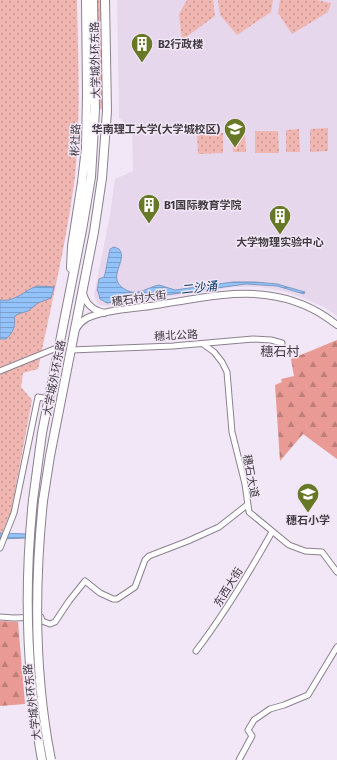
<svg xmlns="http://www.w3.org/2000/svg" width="337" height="760" font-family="'Fira Sans','Noto Sans SC',sans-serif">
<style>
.built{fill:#e7d7ec}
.grass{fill:url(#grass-dots)}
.forest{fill:url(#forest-firs)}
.water{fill:url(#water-rules);stroke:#7b9ac4}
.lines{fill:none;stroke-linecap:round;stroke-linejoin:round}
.minor-casing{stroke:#8c818f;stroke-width:7}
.tertiary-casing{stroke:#8c818f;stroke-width:8}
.primary-casing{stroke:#8c818f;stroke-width:10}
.minor{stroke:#fff;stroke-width:5}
.tertiary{stroke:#fff;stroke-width:6}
.primary{stroke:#fff;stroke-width:8}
.primary-bridge-casing{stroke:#8c818f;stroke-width:10;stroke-linecap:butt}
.primary-bridge{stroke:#fff;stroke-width:8}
.labels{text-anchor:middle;stroke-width:3;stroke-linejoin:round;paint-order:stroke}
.poi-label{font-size:11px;font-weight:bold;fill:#403b41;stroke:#f2e7f6;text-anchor:start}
.street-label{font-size:11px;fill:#403b41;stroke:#f2e7f6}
.water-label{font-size:12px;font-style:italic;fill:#033365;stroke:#f2e7f6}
.quarter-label{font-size:13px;fill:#403b41;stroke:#f2e7f6}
</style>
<defs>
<pattern id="grass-dots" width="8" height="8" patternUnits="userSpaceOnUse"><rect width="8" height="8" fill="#efb6b2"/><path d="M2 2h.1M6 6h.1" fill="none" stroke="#c39592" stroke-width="1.8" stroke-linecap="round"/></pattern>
<pattern id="forest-firs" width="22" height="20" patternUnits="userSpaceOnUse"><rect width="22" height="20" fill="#e99a95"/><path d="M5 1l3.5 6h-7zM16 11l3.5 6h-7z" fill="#be7f7b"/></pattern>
<pattern id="water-rules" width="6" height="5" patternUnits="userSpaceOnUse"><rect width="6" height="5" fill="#94c3fc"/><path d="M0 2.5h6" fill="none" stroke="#7aa0ce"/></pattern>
</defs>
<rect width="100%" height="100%" fill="#f2e7f6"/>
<!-- built -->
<path class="built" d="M117 0H337V316L324 307 301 297 283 291 260 287H235L106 306 99 305 97 303 94 295 110 215 115 179 133 171 132 128 119 118Z"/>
<!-- grass -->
<path class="grass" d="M0 0H77C78 58 81 117 75 176 67 241 51 305 38 369L23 373 21 387 32 400 11 512 0 537Z
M97 0H101L103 107 101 110 99 107Z
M187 0H213L215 16 182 40 179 14Z
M218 0H273L271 12 237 35 220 15Z
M280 0H316L331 3 328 12 292 34 278 13Z
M328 128V151L310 152V129Z
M299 129 300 152H286V130Z
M255 131H278L279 153H255Z
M197 133H223V153L198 154Z
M245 133 246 152H233L232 134Z"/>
<!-- forest -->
<path class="forest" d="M337 340V459L303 434 280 461 275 385 282 382 281 379 294 376 291 359Z
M0 621 18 622 25 704 0 706Z"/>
<!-- water -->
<path class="water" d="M114 247 119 249C129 261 104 278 126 290 130 292 134 293 138 292 145 291 152 286 159 285L175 290 233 282H255L277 284 305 292 304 294 277 286 246 284 107 303 100 299 98 291H97L99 279 104 277 105 274 110 249Z
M37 286 54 287 51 298 38 303 28 311 18 314 14 317C16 326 13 333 6 339H0V300C14 303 25 290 37 286Z
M0 533 27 534 26 538 0 539Z"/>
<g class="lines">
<!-- minor casing -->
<g class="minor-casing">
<path id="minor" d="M203 344 214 352 222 362 227 372 232 432 245 484 249 512 289 545 305 551 322 552 337 572
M71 350 173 346 253 339 271 340 282 343
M0 371 59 347
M0 548 14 513 38 397 49 399
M0 617 14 618 41 617 42 621 50 624 55 622 69 601 85 581 100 593 113 599H117L135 587 145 560 149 556 188 541 219 527 247 505
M196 651C225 613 249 573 272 532
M239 760 252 736 248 730 254 720 270 709 284 705 308 695 337 647"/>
</g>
<!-- tertiary casing -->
<g class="tertiary-casing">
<path id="tertiary" d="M83 293C86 304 92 310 104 313
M76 329C79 324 82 321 87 318 106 310 129 309 150 306 184 301 230 290 265 295 291 298 316 308 337 325"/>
</g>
<!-- primary casing -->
<g class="primary-casing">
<path id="primary" d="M71 268 72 246 82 182 86 148 87 94 86 0
M33 500 42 433 82 230 91 177 95 109 93 0
M43 501 50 456 94 232 102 178 107 111 105 0"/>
</g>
<!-- minor -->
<use href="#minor" class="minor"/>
<!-- tertiary -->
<use href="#tertiary" class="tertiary"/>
<!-- primary -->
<use href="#primary" class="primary"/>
<!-- primary-bridge casing -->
<g class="primary-bridge-casing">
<path id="primary-bridge" d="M33 500C24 587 26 673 42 760
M43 501C34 588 34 674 51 760"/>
</g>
<!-- primary-bridge -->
<use href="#primary-bridge" class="primary-bridge"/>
</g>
<!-- icons -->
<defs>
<g id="building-pin" transform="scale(1.15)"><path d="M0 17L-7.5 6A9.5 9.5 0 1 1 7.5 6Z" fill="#677826" stroke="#f2e7f6"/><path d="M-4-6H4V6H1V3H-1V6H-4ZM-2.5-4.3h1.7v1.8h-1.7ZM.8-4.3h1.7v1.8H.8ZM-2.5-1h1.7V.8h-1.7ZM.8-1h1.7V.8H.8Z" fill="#fff"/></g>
<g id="university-pin" transform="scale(1.15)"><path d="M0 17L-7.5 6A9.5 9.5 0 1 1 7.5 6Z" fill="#677826" stroke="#f2e7f6"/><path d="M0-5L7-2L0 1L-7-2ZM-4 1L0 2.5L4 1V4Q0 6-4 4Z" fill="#fff"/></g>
<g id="school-pin" transform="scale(1.15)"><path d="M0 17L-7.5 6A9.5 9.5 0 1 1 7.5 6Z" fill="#677826" stroke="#f2e7f6"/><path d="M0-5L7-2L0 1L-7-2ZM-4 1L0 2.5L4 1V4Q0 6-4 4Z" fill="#fff"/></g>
</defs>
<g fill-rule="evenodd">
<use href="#building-pin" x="142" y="44"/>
<use href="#university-pin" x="235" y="129"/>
<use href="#building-pin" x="149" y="205"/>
<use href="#building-pin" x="280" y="216"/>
<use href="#school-pin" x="308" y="494"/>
</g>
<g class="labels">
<!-- poi labels -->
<g class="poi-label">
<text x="158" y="48">B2行政楼</text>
<text x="220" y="133" text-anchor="end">华南理工大学(大学城校区)</text>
<text x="164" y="209">B1国际教育学院</text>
<text x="280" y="246" text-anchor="middle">大学物理实验中心</text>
<text x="308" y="524" text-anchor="middle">穗石小学</text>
</g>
<!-- street labels -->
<g class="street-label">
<text transform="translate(95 60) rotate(-91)" y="4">大学城外环东路</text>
<text transform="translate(75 140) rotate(-87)" y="4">彬社路</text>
<text transform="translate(139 298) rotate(-8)" y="4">穗石村大街</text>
<text transform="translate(176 335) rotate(-3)" y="4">穗北公路</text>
<text transform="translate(54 378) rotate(-79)" y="4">大学城外环东路</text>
<text transform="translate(251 476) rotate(79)" y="4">穗石大道</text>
<text transform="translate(228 587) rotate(-58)" y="4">东西大街</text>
<text transform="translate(32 702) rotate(-97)" y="4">大学城外环东路</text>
</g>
<!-- water labels -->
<g class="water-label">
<text transform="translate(199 288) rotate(-6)" y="4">二沙涌</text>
</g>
<!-- quarter labels -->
<g class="quarter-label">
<text x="280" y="356">穗石村</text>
</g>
</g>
</svg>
